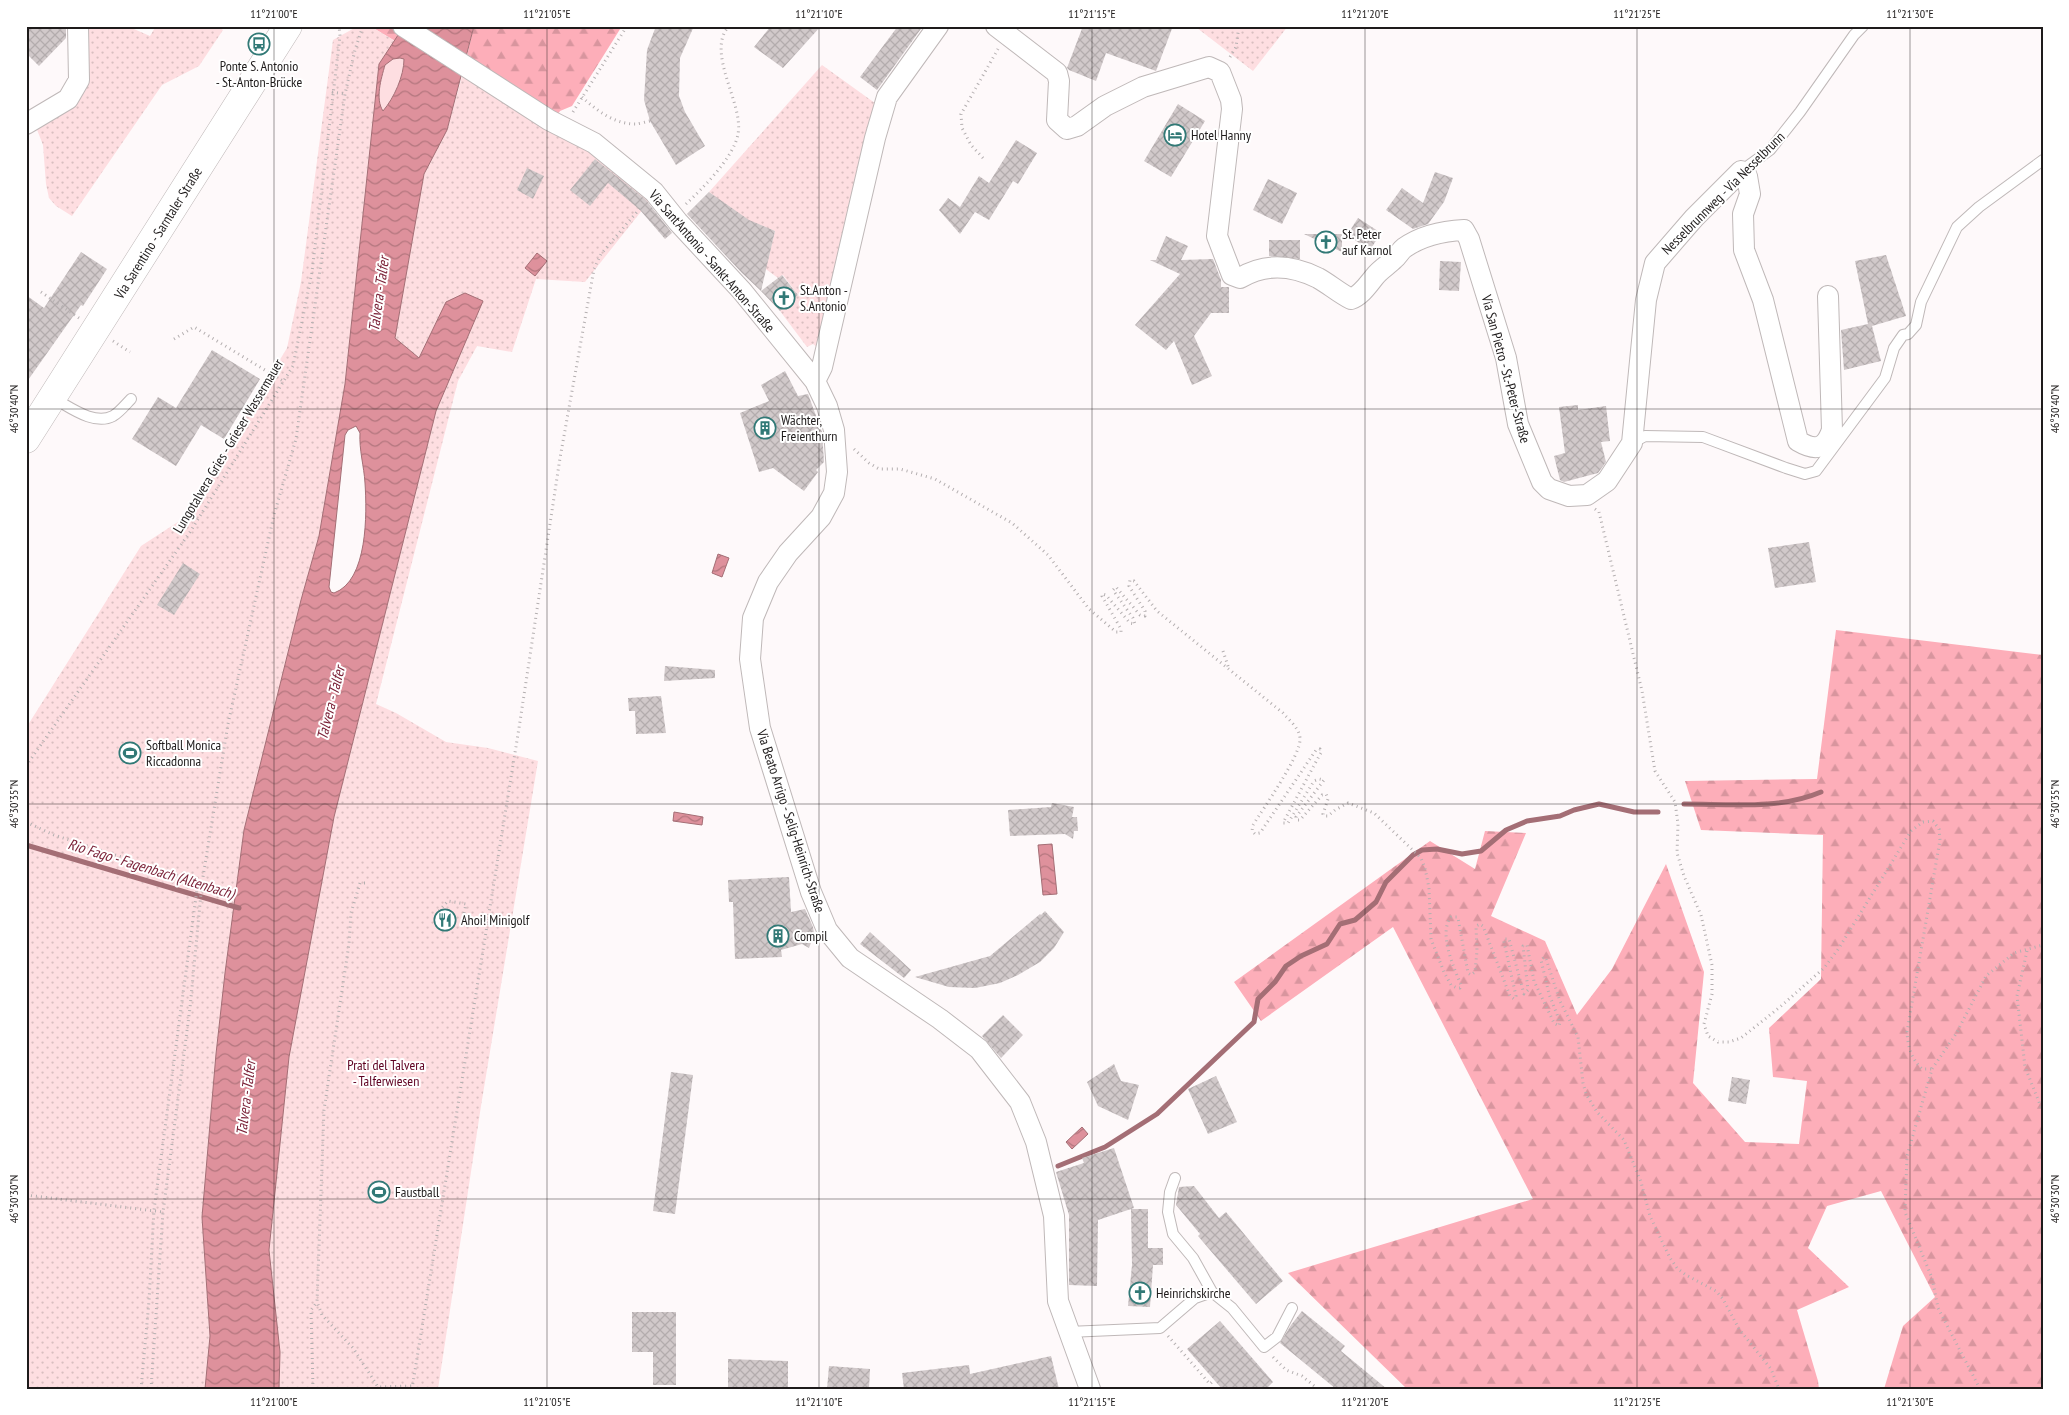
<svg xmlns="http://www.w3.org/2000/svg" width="2069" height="1415" font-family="'PT Sans Narrow',sans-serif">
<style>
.grass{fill:#fedee1}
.forest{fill:url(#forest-firs)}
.park{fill:url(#park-dots)}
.water{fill:url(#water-waves);stroke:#a46e75;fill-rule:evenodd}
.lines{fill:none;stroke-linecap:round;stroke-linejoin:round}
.stream{stroke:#a46e75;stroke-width:5}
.building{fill:url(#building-cross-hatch)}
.lane-casing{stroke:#bfb8b8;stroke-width:12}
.street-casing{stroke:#bfb8b8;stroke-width:22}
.primary-casing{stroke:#bfb8b8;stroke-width:29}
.path{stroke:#b4afb0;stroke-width:3;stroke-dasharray:1 4;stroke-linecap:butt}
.lane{stroke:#fff;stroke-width:10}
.street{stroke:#fff;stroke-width:20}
.primary{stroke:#fff;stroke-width:28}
.ticks{fill:none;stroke:#1e1b1b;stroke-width:1;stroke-opacity:0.45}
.labels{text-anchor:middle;stroke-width:4;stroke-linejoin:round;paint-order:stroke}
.poi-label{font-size:14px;fill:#1e1b1b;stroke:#fff;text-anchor:start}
.street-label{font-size:14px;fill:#1e1b1b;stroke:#fff}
.park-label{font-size:14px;fill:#5e0121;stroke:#fff}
.water-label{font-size:15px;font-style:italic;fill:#7b2238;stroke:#fff}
.neatline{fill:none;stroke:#1e1b1b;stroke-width:2}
.ticks-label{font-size:12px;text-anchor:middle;fill:#1e1b1b}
</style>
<defs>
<pattern id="forest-firs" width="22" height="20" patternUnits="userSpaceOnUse" patternTransform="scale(1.25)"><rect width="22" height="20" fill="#fdaeb9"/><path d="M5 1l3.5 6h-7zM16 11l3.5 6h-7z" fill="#d8959e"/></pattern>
<pattern id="park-dots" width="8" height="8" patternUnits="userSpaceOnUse" patternTransform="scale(1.25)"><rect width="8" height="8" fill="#fedee1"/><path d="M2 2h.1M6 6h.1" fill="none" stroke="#d9bec0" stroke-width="1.8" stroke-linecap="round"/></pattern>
<pattern id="water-waves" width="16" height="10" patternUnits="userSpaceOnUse" patternTransform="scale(1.25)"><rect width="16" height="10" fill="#de919c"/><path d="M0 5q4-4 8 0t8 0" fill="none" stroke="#b3767e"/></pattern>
<pattern id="building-cross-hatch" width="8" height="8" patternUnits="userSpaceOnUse" patternTransform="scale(1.25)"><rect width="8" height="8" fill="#d1c9ca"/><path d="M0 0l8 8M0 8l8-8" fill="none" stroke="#b3acad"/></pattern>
</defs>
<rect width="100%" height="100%" fill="#fef9fa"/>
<!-- grass -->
<path class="grass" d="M400 58 404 59C404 77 393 97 383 112 375 99 381 79 385 65L393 59Z"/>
<!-- forest -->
<path class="forest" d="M370 26H404L395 41Z
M474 26H622L572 106 560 111 550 127 463 73Z
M1836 630 2043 655V1389H1884L1903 1326 1935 1297 1881 1191 1827 1206 1808 1248 1849 1287 1797 1310 1818 1381 1819 1389H1407L1288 1273 1533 1199 1393 927 1261 1021 1234 982 1430 841 1475 869 1485 831 1526 833 1491 916 1545 941 1577 1015 1612 969 1666 864 1704 972 1693 1083 1745 1142 1799 1144 1807 1081 1773 1077 1769 1028 1821 979 1823 835 1701 830 1685 781 1817 779Z"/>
<!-- park -->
<path class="park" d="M80 26H127L150 36 156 26H217L223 30 199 66 162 85 72 216 56 206 49 198 46 184 43 145 34 122 68 99Z
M358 26H370L395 41 379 64 345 384 319 536 301 600 244 830 225 973 216 1054 202 1217 210 1336 205 1389H26V728L141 546 184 518 287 348 301 282 333 40Z
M1198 26H1288L1253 71 1197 28Z
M822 65 879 106 818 348 813 344 807 347 780 311 798 295 783 275 778 278 763 267 768 260 775 231 755 223 745 237 727 206 709 192Z
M463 73 595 153 651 199 585 282 536 279 512 352 477 346 458 381 376 704 396 713 446 742 488 748 538 761 481 1106 438 1389H279L280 1352 269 1250 289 1057 334 817 436 411 483 301 446 302 419 358 395 338 424 174 447 130Z"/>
<!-- water -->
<path class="water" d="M404 26H474L447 130 424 174 395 338 419 358 446 302 465 293 483 301 436 411 334 817 289 1057 269 1250 280 1352 279 1389H205L210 1336 202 1217 216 1054 225 973 244 830 301 600 319 536 345 384 379 64ZM400 58 404 59C404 76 394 98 383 111 375 99 381 79 385 65L393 59ZM356 426 360 433C359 450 364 466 365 483 367 513 368 581 334 593L331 592 329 587 345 435 348 430Z
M537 253 547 261 535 276 525 268Z
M718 554 729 558 722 577 712 573Z
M674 812 703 817 702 825 673 821Z
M1052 844 1057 894 1043 895 1038 845Z
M1082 1127 1088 1134 1072 1149 1066 1142Z"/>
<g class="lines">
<!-- stream -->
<path class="stream" d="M1684 804C1729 804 1779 810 1821 792
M26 845 239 908
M1058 1166 1105 1147 1157 1114 1254 1022 1258 999 1275 982 1286 966 1301 956 1327 944 1340 924 1355 920 1376 902 1386 882 1413 855 1422 850 1437 849 1462 854 1481 851 1506 830 1527 821 1560 816 1574 810 1599 804 1634 812H1658"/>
</g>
<!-- building -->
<path class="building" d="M26 26H66V38L39 66 26 53Z
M656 26H694L680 58 679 96 685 112 705 146 676 165 650 121 644 100 647 50Z
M771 26H821L783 68 754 47Z
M898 26H923L877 90 860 77Z
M1083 26H1173L1156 71 1106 53 1096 81 1069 70 1067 68Z
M1178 104 1205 121 1171 177 1144 161Z
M1016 140 1037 153 1018 184 1013 181 989 220 975 212 960 234 939 210 948 198 960 207 979 176 989 183Z
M595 159 646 200 672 233 665 239 640 210 608 183 590 206 570 190Z
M527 168 544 176 533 199 517 190Z
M1435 172 1453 178 1444 202 1428 224 1413 229 1386 210 1402 188 1423 203Z
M1268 179 1297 193 1282 224 1253 210Z
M709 192 749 220 775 231 761 291 742 273 687 214Z
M1358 218 1381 233 1370 250 1347 235Z
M1304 234H1342V252Z
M1166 236 1188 246 1181 260 1213 259 1221 280V287H1229V313H1211L1194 336 1212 376 1192 385 1174 341 1166 350 1135 325 1180 274 1150 260H1156Z
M1269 240H1300V259L1269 256Z
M81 252 107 269 83 306 81 305 26 383V295L44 308Z
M1886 255 1906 316 1872 326 1881 361 1844 370 1841 330 1868 324 1855 261Z
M1440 261 1461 262 1459 291 1439 290Z
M782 275 798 295 780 311 761 291Z
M212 350 260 379 224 439 201 425 176 466 132 439 158 397 176 408Z
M785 371 798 396 808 394 822 432 824 462 816 470 818 472 804 491 773 468 759 472 740 413 769 401 761 385Z
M1578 405V410L1606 406 1610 441 1601 442 1606 462 1598 473 1564 482 1560 480 1554 456 1565 453 1559 407Z
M1809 542 1816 582 1775 588 1768 548Z
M183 563 200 574 174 615 157 605Z
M665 666 715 670V678L664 681Z
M661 696 666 733 636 734 635 711H629L628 698Z
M1052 803 1074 807 1072 817H1077L1078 831H1074L1073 839 1065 834 1010 836 1008 810 1051 807Z
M789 877 791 912 805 909 813 927 815 940H812L809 948 802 944 781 950 782 957 735 959 733 902H729L728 880Z
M1045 911 1064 932 1054 948 1040 962 1018 975 1000 983 975 988 949 987 915 977 990 956 1040 914 1041 915Z
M870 932 911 970 904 978 860 944Z
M1003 1015 1023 1035 1001 1058 982 1036Z
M1114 1064 1121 1081 1139 1085 1128 1120 1098 1106 1087 1082Z
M671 1072 693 1075 675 1214 653 1211Z
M1216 1076 1237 1122 1208 1134 1188 1089Z
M1732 1077 1750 1080 1746 1104 1728 1101Z
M1114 1148 1134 1208 1098 1220 1097 1286 1069 1285V1215L1056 1172 1084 1163 1082 1158Z
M1194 1186 1219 1218 1226 1212 1283 1281 1256 1304 1198 1236 1200 1234 1176 1205 1179 1187Z
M1131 1209H1148V1248H1163V1265H1153L1150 1307 1128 1306 1132 1265Z
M1302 1311 1345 1346 1341 1351 1387 1389H1336L1280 1343 1291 1325Z
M632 1312H676V1385H653V1352H632Z
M1220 1321 1273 1382 1266 1389H1222L1187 1349Z
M1051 1356 1059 1389H904L902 1373 969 1365 970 1374Z
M728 1359 788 1361V1389H728Z
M829 1366 870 1369 869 1389H827Z"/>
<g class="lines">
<!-- lane casing -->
<g class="lane-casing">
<path id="lane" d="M1741 171 1770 150 1800 112 1854 35 1863 26
M53 398C70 407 94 426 113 416 120 412 126 404 131 399
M1632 443 1645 436 1703 437 1786 468 1805 474 1816 471 1885 378 1894 348 1903 335 1908 334 1916 325 1921 302 1957 227 1979 207 2043 160
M1175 1178 1170 1192 1168 1212 1173 1234 1193 1258 1212 1292 1232 1308 1264 1347 1277 1337 1292 1308
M1068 1332 1160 1328 1195 1298 1212 1292"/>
</g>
<!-- street casing -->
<g class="street-casing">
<path id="street" d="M403 26 549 120 594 143 654 192 678 222 742 291 815 381 827 406 834 430 837 472 834 493 821 517 788 553 768 582 753 618 750 659 760 728 811 892 827 930 850 958 940 1019 979 1049 1020 1102 1036 1142 1054 1216 1058 1301 1090 1389
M996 26 1057 73 1059 81 1057 120 1067 129 1077 126 1105 106 1143 87 1209 67 1220 72 1231 100 1232 109 1217 236 1232 275 1240 278C1265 263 1292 265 1318 278 1329 284 1339 293 1351 299 1362 295 1369 283 1376 275 1381 269 1388 265 1394 259 1398 256 1400 251 1404 248 1421 236 1443 231 1464 230L1469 239 1506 358 1518 424 1542 482 1549 489 1569 496 1587 495 1607 481 1632 443 1646 300 1655 263 1694 218 1741 171 1747 176 1750 194 1743 214 1744 250 1763 300 1798 441C1815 451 1825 450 1832 430L1828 296
M26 124 68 99 79 80 78 26
M815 381 822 367 875 138 887 97 938 26"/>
</g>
<!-- primary casing -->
<g class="primary-casing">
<path id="primary" d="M26 439 288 26"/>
</g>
<!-- path -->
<path class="path" d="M1230 57 1236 47 1239 26
M332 92 345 94
M582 97C596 110 614 124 635 124 639 124 645 122 650 121
M573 112 627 26
M983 158 971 145 962 128 961 114 998 49
M686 204C703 188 734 157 738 134 744 104 705 52 729 26
M41 292 79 318
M174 339 194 327 283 381
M113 341 130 352
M854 449 869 463 879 469H900L935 479 1012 523 1048 555 1089 609 1116 632H1121V629L1102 596V594L1106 595 1130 623 1135 624 1133 618 1113 590 1116 587 1140 615 1145 616V611L1129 586 1130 580 1134 581 1157 611 1283 713C1290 721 1300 729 1300 739 1301 755 1263 809 1253 825L1252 831 1255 834 1260 833 1316 750 1320 749 1321 753 1318 758 1283 823H1288L1314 781 1319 779 1324 780 1296 817 1297 820H1300L1322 795 1326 794 1328 799 1323 814 1324 816H1328L1335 810 1348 803 1374 813 1421 858 1425 868 1429 888 1431 939 1444 972 1451 985 1457 988H1460L1461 985C1454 968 1438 933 1451 917H1457L1458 918 1468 973 1471 975 1475 972 1477 951 1476 926 1480 924 1483 926 1510 996 1514 999 1516 996 1504 942V939H1509L1524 994 1528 990 1523 946 1527 945 1534 981 1554 1023 1559 1026 1560 1022 1549 994 1541 960 1544 957 1546 959 1560 1001 1578 1037 1583 1083 1586 1094 1597 1112 1624 1140 1641 1182 1650 1216 1670 1258 1677 1268 1686 1275 1716 1291 1723 1299 1739 1329 1771 1369 1779 1389
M1595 509 1599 512 1642 691 1655 771 1675 802 1678 824 1677 853 1684 876 1701 915 1712 965V994L1704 1024 1708 1036 1718 1042H1729L1741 1038 1780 1007 1824 968 1839 948 1911 831 1923 822 1933 821 1939 829 1940 840 1907 1032C1908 1047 1911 1058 1922 1069H1932
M1223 651 1229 669
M26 766 190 532 293 366 312 272 340 36 339 26
M26 822 54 835 198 882
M365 883H360L351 913 349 944 324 1110 317 1302 322 1315 353 1348 378 1387
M439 911 448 901 466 904 463 918 488 923
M2027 951 2017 996 2025 1067 2043 1112
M26 1195 163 1212
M1168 1336 1210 1384 1214 1380
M1273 1357 1286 1370 1302 1376 1318 1389
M141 1389 149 1301 154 1210 198 882
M151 1389 163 1212 190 1008 202 883 228 724 274 515 296 439 345 94 355 50 363 26
M313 1389 311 1310 317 1302
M376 1389 378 1387 413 1386
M412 1389 519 728 560 458 594 269 601 254 642 206
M1980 1389 1938 1308 1932 1278 1905 1212 1907 1156 1932 1069 1956 1034 1986 976 2014 953 2043 945"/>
<!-- lane -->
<use href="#lane" class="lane"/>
<!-- street -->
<use href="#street" class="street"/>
<!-- primary -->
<use href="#primary" class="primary"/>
</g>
<!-- ticks -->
<path class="ticks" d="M274 26V1389M547 26V1389M819 26V1389M1092 26V1389M1365 26V1389M1637 26V1389M1910 26V1389M26 409H2043M26 804H2043M26 1199H2043"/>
<!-- icons -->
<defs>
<g id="bus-ring" transform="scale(1.125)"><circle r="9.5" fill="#fff" stroke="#317976" stroke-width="1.5"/><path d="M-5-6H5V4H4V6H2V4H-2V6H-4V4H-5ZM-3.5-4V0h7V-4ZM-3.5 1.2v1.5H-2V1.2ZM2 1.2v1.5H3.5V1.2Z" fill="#317976"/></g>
<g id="hotel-ring" transform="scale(1.125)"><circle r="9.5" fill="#fff" stroke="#317976" stroke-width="1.5"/><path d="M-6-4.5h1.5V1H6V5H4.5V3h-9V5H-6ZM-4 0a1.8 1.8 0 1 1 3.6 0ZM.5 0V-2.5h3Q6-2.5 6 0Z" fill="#317976"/></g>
<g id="church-ring" transform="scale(1.125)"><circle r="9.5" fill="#fff" stroke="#317976" stroke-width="1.5"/><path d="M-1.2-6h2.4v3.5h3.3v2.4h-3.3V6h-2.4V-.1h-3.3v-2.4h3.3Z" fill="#317976"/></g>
<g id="building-ring" transform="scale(1.125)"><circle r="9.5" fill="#fff" stroke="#317976" stroke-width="1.5"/><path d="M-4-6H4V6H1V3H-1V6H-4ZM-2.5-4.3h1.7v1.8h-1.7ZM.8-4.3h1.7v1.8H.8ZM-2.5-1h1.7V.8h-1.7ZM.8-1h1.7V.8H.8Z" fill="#317976"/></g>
<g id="stadium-ring" transform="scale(1.125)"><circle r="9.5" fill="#fff" stroke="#317976" stroke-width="1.5"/><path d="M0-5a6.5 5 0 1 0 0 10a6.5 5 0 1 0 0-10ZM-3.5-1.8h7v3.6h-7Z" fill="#317976"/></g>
<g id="restaurant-ring" transform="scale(1.125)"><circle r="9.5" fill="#fff" stroke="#317976" stroke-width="1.5"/><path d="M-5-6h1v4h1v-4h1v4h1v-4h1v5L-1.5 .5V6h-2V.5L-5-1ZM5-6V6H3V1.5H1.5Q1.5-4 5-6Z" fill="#317976"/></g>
</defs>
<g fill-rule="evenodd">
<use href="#bus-ring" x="259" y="44"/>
<use href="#hotel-ring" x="1175" y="135"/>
<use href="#church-ring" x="1326" y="242"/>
<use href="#church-ring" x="784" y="298"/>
<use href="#building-ring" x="765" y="428"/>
<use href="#stadium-ring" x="130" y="753"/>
<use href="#restaurant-ring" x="445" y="920"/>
<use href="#building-ring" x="778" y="936"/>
<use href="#stadium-ring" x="379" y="1192"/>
<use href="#church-ring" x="1140" y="1293"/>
</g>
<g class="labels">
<!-- poi labels -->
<g class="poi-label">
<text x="259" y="71" text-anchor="middle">Ponte S. Antonio<tspan x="259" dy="16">- St.-Anton-Brücke</tspan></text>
<text x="1191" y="140">Hotel Hanny</text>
<text x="1342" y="239">St. Peter<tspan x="1342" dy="16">auf Karnol</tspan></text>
<text x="800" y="295">St.Anton -<tspan x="800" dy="16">S.Antonio</tspan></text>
<text x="781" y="425">Wächter,<tspan x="781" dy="16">Freienthurn</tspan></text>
<text x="146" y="750">Softball Monica<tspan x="146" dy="16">Riccadonna</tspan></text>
<text x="461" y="925">Ahoi! Minigolf</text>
<text x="794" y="941">Compil</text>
<text x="395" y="1197">Faustball</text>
<text x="1156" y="1298">Heinrichskirche</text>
</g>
<!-- street labels -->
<g class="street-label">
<text transform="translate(1723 193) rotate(-45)" y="5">Nesselbrunnweg - Via Nesselbrunn</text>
<text transform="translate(158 233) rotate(-58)" y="5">Via Sarentino - Sarntaler Straße</text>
<text transform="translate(712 261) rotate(49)" y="5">Via Sant'Antonio - Sankt-Anton-Straße</text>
<text transform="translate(1506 369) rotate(75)" y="5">Via San Pietro - St.-Peter-Straße</text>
<text transform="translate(228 446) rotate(-59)" y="5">Lungotalvera Gries - Grieser Wassermauer</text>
<text transform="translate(791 821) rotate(72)" y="5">Via Beato Arrigo - Selig-Heinrich-Straße</text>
</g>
<!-- park labels -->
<g class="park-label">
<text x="386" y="1070">Prati del Talvera<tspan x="386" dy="16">- Talferwiesen</tspan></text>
</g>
<!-- water labels -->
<g class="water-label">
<text transform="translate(379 294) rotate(-82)" y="5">Talvera - Talfer</text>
<text transform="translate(331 703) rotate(-76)" y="5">Talvera - Talfer</text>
<text transform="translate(151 869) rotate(17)" y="5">Rio Fago - Fagenbach (Altenbach)</text>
<text transform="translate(246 1098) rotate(-83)" y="5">Talvera - Talfer</text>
</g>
</g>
<!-- border -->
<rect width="2069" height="1415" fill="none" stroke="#ffffff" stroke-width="55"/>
<rect x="28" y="28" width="2014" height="1360" class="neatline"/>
<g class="ticks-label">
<text x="274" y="18">11°21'00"E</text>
<text x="547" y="18">11°21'05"E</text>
<text x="819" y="18">11°21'10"E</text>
<text x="1092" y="18">11°21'15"E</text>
<text x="1365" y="18">11°21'20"E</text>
<text x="1637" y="18">11°21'25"E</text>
<text x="1910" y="18">11°21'30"E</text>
<text transform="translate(14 409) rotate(-90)" y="4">46°30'40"N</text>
<text transform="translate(2055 409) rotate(-90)" y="4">46°30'40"N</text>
<text transform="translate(14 804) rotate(-90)" y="4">46°30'35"N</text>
<text transform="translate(2055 804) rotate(-90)" y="4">46°30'35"N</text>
<text transform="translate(14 1199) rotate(-90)" y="4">46°30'30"N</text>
<text transform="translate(2055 1199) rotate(-90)" y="4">46°30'30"N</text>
<text x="274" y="1406">11°21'00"E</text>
<text x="547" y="1406">11°21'05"E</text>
<text x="819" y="1406">11°21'10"E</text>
<text x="1092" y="1406">11°21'15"E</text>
<text x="1365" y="1406">11°21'20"E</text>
<text x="1637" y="1406">11°21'25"E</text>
<text x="1910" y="1406">11°21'30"E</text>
</g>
</svg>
